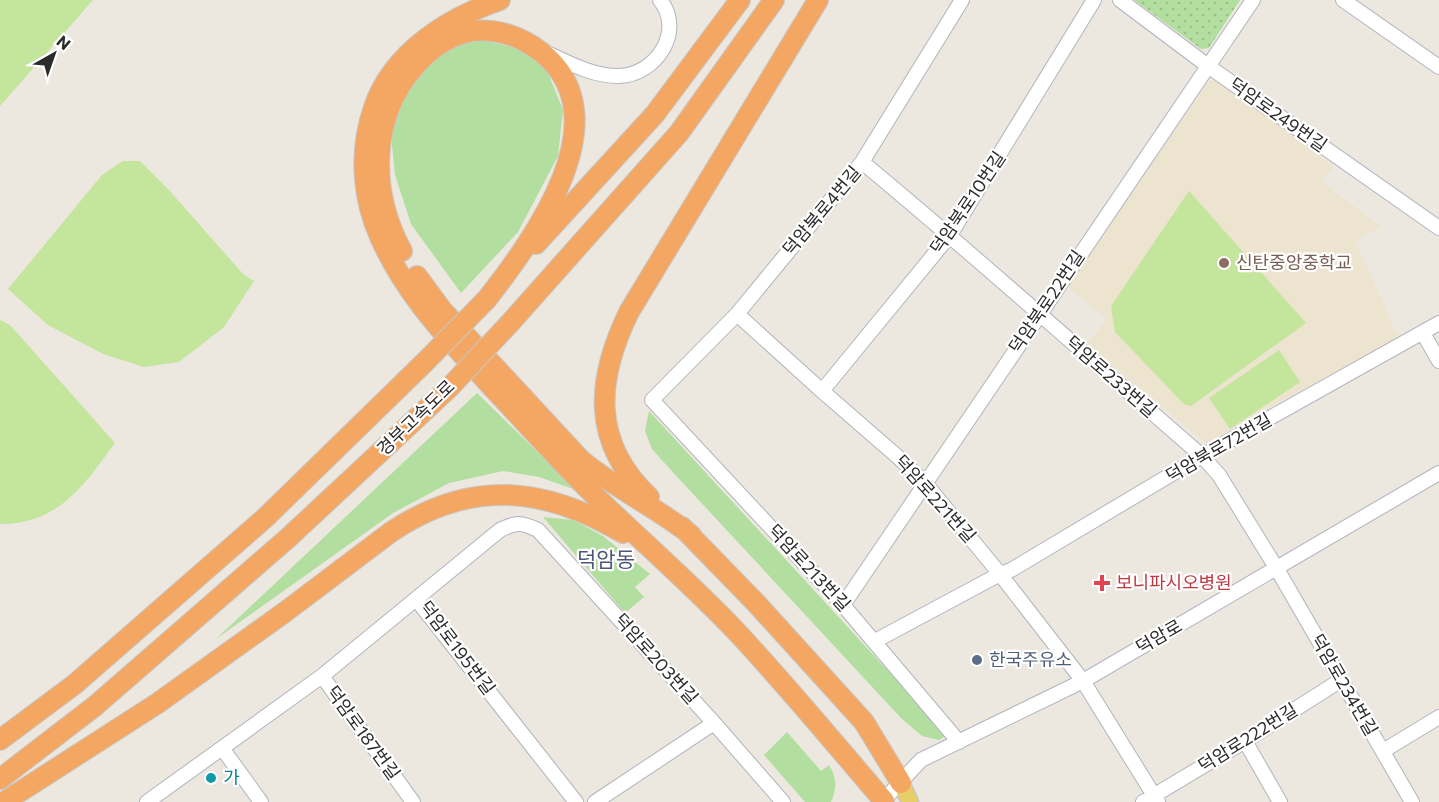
<svg xmlns="http://www.w3.org/2000/svg" width="1439" height="802" font-family="Commissioner,'Noto Sans KR',sans-serif">
<style>
.education{fill:#ece4cf}
.grass{fill:#b2df9f}
.park{fill:url(#park-dots)}
.pitch{fill:#c3e59c}
.lines{fill:none;stroke-linecap:round;stroke-linejoin:round}
.minor-casing{stroke:#b2b4be;stroke-width:16}
.major-casing{stroke:#c8c8c8;stroke-width:19}
.highway-casing{stroke:#c8c8c8;stroke-width:22}
.minor{stroke:#fff;stroke-width:14}
.major{stroke:#e7ce69;stroke-width:16}
.highway{stroke:#f3a763;stroke-width:20}
.highway-bridge-casing{stroke:#c8c8c8;stroke-width:22;stroke-linecap:butt}
.highway-bridge{stroke:#f3a763;stroke-width:20}
.education-dot{fill:#8d6e63;stroke:#fff;stroke-width:2}
.health-dot{fill:#e0444e;stroke:#fff;stroke-width:2}
.service-dot{fill:#5c6f8a;stroke:#fff;stroke-width:2}
.culture-dot{fill:#0f9aa8;stroke:#fff;stroke-width:2}
.labels{text-anchor:middle;stroke-width:4.5;stroke-linejoin:round;paint-order:stroke}
.street-label{font-size:18px;fill:#2b2b2b;stroke:#fff}
.education-label{font-size:18px;fill:#785e54;stroke:#fff;text-anchor:start}
.health-label{font-size:18px;fill:#be3a42;stroke:#fff;text-anchor:start}
.service-label{font-size:18px;fill:#4e5e75;stroke:#fff;text-anchor:start}
.culture-label{font-size:18px;fill:#0d838f;stroke:#fff;text-anchor:start}
.quarter-label{font-size:21px;fill:#4f5579;stroke:#fff}
</style>
<defs>
<pattern id="park-dots" width="8" height="8" patternUnits="userSpaceOnUse" patternTransform="scale(1.5)"><rect width="8" height="8" fill="#b2df9f"/><path d="M2 2h.1M6 6h.1" fill="none" stroke="#99c089" stroke-width="1.8" stroke-linecap="round"/></pattern>
</defs>
<rect width="100%" height="100%" fill="#ece7df"/>
<!-- education -->
<path class="education" d="M1209 81H1221L1333 167 1322 182 1381 227 1355 240 1398 337 1206 443 1087 344 1107 319 1067 286Z"/>
<!-- grass -->
<path class="grass" d="M478 39 520 49 546 68 563 110 558 156 518 232 461 293 411 224 395 175 391 135 408 89 442 52Z
M477 393 576 490 539 477 503 471 449 483 393 513 216 639Z
M649 411 947 735 939 740 922 736 901 718 669 468 652 449 645 431Z
M543 517 573 520 603 536 650 574 635 587 644 597 625 613Z
M787 732 821 771 829 765C837 778 837 788 831 802H805L764 755Z"/>
<!-- park -->
<path class="park" d="M1134 0H1240L1209 48 1201 49Z"/>
<!-- pitch -->
<path class="pitch" d="M0 0H93L0 106Z
M123 161H140L168 189 244 275 254 281 224 327 179 362 144 367 103 354 48 325 8 289 102 175Z
M1189 191 1306 323 1191 406 1184 404 1115 332 1111 306Z
M0 320 10 325 115 443C83 486 59 524 0 524Z
M1279 350 1300 382 1230 429 1209 398Z"/>
<g class="lines">
<!-- minor casing -->
<g class="minor-casing">
<path id="minor" d="M1120 0 1208 66 1439 228
M1343 0 1439 67
M545 52C569 63 592 76 619 76 656 75 685 31 660 0
M862 162C978 258 1089 358 1202 456L1219 475 1277 569 1412 802
M737 314 822 391 898 457 925 483 1000 574 1083 681 1158 802
M1423 333 1439 361
M822 391 950 235 1094 0
M416 599 576 802
M843 605 1253 0
M875 641 1000 574 1011 570 1202 456 1439 323
M322 676 413 802
M1245 741 1280 802
M959 742 843 605 652 400 737 314 862 162 962 0
M222 748 261 802
M1383 751 1439 717
M147 802 322 676 500 530C516 522 521 522 538 530L714 723 783 802
M595 802 714 723
M882 802 921 760 1083 681 1439 473
M1143 802 1245 741 1341 680"/>
</g>
<!-- major casing -->
<g class="major-casing">
<path id="major" d="M901 783 910 802"/>
</g>
<!-- highway casing -->
<g class="highway-casing">
<path id="highway" d="M500 0C448 18 393 52 374 107 361 145 361 183 374 222 397 286 446 337 491 386 524 421 556 457 590 491 637 537 687 580 733 628 785 683 834 743 884 801
M536 244 655 114 740 0
M402 251C370 192 369 117 416 65 431 48 450 35 473 31 497 28 522 37 541 52 624 117 533 240 487 299
M417 276 442 310 580 459C614 488 656 507 691 535
M510 323 679 133 774 0
M649 497C591 442 596 380 629 312L818 0
M682 527 756 603 864 722 901 783
M0 740 75 684 265 518 425 362
M0 779 95 706 288 538 449 388
M4 802 158 703 285 612 391 532C470 479 543 486 623 533"/>
</g>
<!-- minor -->
<use href="#minor" class="minor"/>
<!-- major -->
<use href="#major" class="major"/>
<!-- highway -->
<use href="#highway" class="highway"/>
<!-- highway-bridge casing -->
<g class="highway-bridge-casing">
<path id="highway-bridge" d="M425 362 487 299
M449 388 510 323"/>
</g>
<!-- highway-bridge -->
<use href="#highway-bridge" class="highway-bridge"/>
</g>
<!-- markers -->
<circle class="education-dot" cx="1224" cy="263" r="6"/>
<path class="health-dot" d="M1099 574h6v6h6v6h-6v6h-6v-6h-6v-6h6z"/>
<circle class="service-dot" cx="977" cy="660" r="6"/>
<circle class="culture-dot" cx="211" cy="778" r="6"/>
<g class="labels">
<!-- street labels -->
<g class="street-label">
<text transform="translate(1278 115) rotate(35)" y="6">덕암로249번길</text>
<text transform="translate(968 203) rotate(-56)" y="6">덕암북로10번길</text>
<text transform="translate(822 211) rotate(-50)" y="6">덕암북로4번길</text>
<text transform="translate(1047 302) rotate(-56)" y="6">덕암북로22번길</text>
<text transform="translate(1111 377) rotate(41)" y="6">덕암로233번길</text>
<text transform="translate(416 418) rotate(-44)" y="6">경부고속도로</text>
<text transform="translate(1219 448) rotate(-30)" y="6">덕암북로72번길</text>
<text transform="translate(935 499) rotate(48)" y="6">덕암로221번길</text>
<text transform="translate(809 568) rotate(47)" y="6">덕암로213번길</text>
<text transform="translate(1159 637) rotate(-30)" y="6">덕암로</text>
<text transform="translate(457 648) rotate(53)" y="6">덕암로195번길</text>
<text transform="translate(656 659) rotate(48)" y="6">덕암로203번길</text>
<text transform="translate(1344 685) rotate(60)" y="6">덕암로234번길</text>
<text transform="translate(363 733) rotate(54)" y="6">덕암로187번길</text>
<text transform="translate(1248 738) rotate(-32)" y="6">덕암로222번길</text>
</g>
<!-- education labels -->
<g class="education-label">
<text x="1236" y="269">신탄중앙중학교</text>
</g>
<!-- health labels -->
<g class="health-label">
<text x="1116" y="589">보니파시오병원</text>
</g>
<!-- service labels -->
<g class="service-label">
<text x="989" y="666">한국주유소</text>
</g>
<!-- culture labels -->
<g class="culture-label">
<text x="223" y="784">가</text>
</g>
<!-- quarter labels -->
<g class="quarter-label">
<text x="606" y="567">덕암동</text>
</g>
</g>
<!-- north arrow -->
<g transform="translate(54 54) rotate(40)" stroke="#ffffff" stroke-width="4.5" paint-order="stroke">
<path d="M0-4.5L10 22L0 15L-10 22Z" fill="#2b2b2b"/>
<text y="-9" font-size="16" font-weight="bold" text-anchor="middle" fill="#2b2b2b">N</text>
</g>
</svg>
